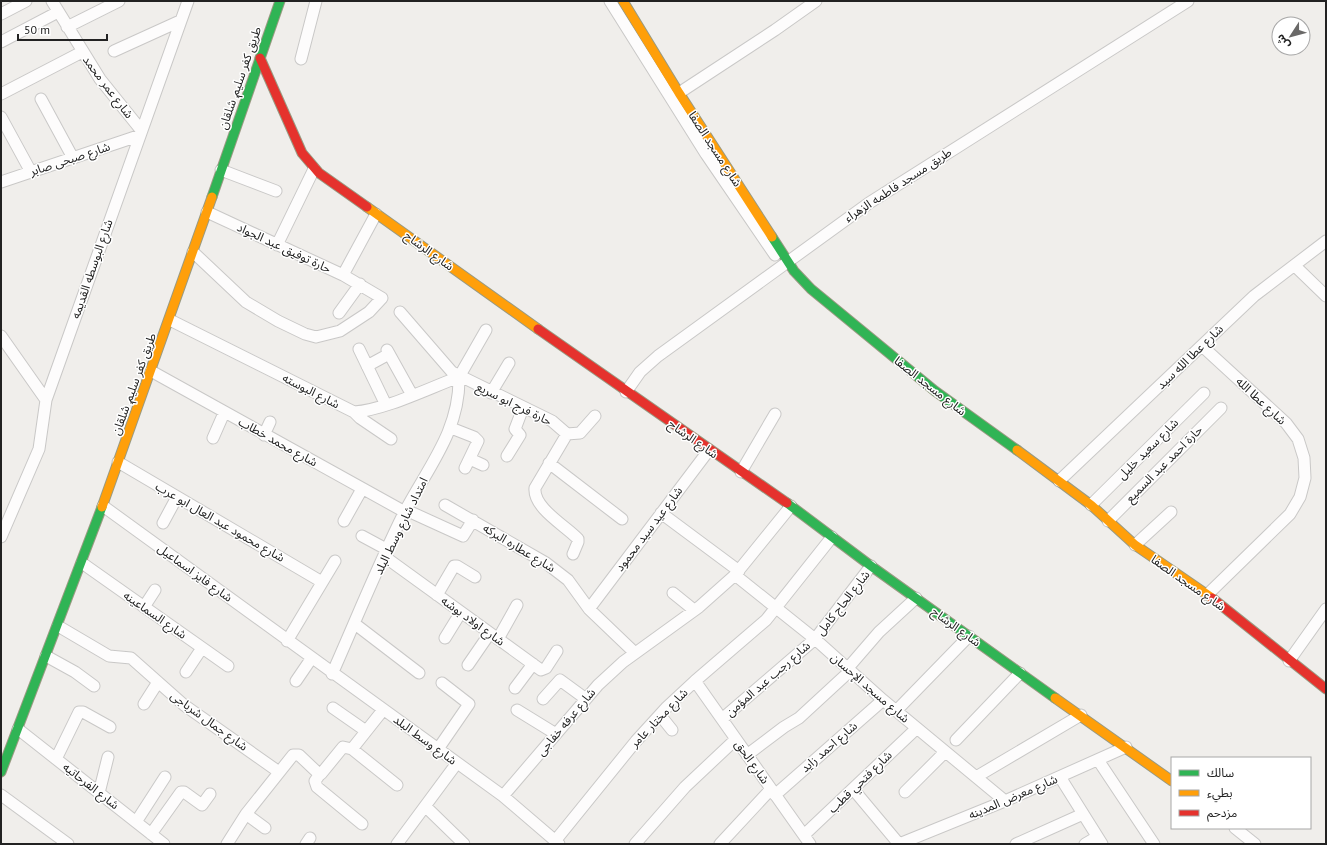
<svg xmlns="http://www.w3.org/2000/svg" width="1327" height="845" font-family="'PT Sans','Noto Sans Arabic',sans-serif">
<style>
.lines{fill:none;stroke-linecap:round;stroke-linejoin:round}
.street-casing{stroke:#c9c8c7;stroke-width:13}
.fast-casing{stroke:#999a82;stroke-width:11}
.slow-casing{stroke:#999a82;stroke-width:11}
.jam-casing{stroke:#999a82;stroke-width:11}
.street{stroke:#fdfcfc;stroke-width:11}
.fast{stroke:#30b455;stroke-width:9}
.slow{stroke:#ff9f0a;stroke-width:9}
.jam{stroke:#e5322d;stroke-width:9}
.labels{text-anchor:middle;stroke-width:3;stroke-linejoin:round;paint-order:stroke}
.street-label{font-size:12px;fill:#222;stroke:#fff}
</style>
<rect width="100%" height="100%" fill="#f0eeeb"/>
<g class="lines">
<!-- street casing -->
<g class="street-casing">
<path id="street" d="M52 1 100 79 141 130
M610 1 706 154 775 255
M1 14 26 1
M67 27 119 1
M1 42 58 12
M114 51 180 21
M301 59 316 1
M679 93 775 30 816 1
M1 94 82 52
M41 99 73 158
M1 117 31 172
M221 170 276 191
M1 182 138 136
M277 245 314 169
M193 252 246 302 278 321 305 334 316 337 340 331 369 312 382 298 343 275 207 212
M1295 266 1326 296
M343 275 376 214
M400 312 452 372 552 421 567 434
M339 313 360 284
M170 320 354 412C385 410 429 388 459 377
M1 336 46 400
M1202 346 1286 423 1298 439 1304 458 1305 478 1300 497 1290 514 1207 595
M359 349 386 405
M387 350 412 395
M367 366 389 354
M151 371 405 512
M459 377 486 330
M626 392 640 372 658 356 869 203 1188 1
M491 393 509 363
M354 412 360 418 391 439
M451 428 474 437 478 441 465 468
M264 435 270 422
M213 438 224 413
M507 456 520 435 515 429 523 408
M470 459 483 465
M118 462 322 582
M549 463 622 519
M741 472 775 414
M1059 481 1254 296 1326 241
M445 505 546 563 568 580 589 609 635 653
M1091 505 1204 393
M103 506 503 796 559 844
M406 510 463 536 473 520
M661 513 739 571
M344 521 362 489
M1108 521 1221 408
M163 523 177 497
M362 536 388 550
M1 537 39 449 46 400 188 1
M1135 545 1171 512
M573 554 578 542V539C566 526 533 508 535 488L567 434 580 433 595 416
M385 557 541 670 546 668 557 651
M82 563 228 666
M735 575 815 639 883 700 1005 801
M673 593 694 610
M437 595 454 566H457L475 577
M144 607 155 590
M589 609 709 450
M355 624 419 673
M58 626 109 656 131 658 184 705 279 772
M445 638 461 612
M498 639 517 605
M287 641 335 561
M46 656 75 672 94 686
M1289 661 1326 609
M468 665 490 633
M847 669 879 632 916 598
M186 672 202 648
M332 674C356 620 378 565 404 513 428 467 460 431 459 377
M296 681 311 659
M695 681 810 844
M515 688 533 664
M543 699 560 680 586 699
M144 704 158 682
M333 708 366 731
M517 710 556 734
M896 711 969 636
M660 715 672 730
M722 719 815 639 871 566
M18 729 164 844
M956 740 1020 673
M352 749 397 785
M438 749 469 704 442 683
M747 755 784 727 799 718 850 671
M56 759 79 712H83L110 727
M1098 760 1154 844
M320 774 315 781 317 787 362 824
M976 777 1081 715
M1060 777 1102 844
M853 789 899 844
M905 792 945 752
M99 793 108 757
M1 795 68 844
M775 795 883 700
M503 796 598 685 623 662 699 607 735 575 791 506
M425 806 464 844
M246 814 265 828
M136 822 165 777
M1235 828 1255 844
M151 834 181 792H184L202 805 210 794
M804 835 917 728
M555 841 636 741 667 707 695 681 766 620 832 537
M227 844 246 814 293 755H299L318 773 321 774 343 747 352 749 383 710
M306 844 310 838
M397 844 457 763
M635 844 685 787 736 739
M720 844 771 789
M899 844 1005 801 1126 747
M1016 844 1083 814
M1085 844 1097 837"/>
</g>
<!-- fast casing -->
<g class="fast-casing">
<path id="fast" d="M212 197 280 1
M772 237 794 271 811 289 935 391 1017 450
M787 503 871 566 1055 698
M1 772 102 507"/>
</g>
<!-- slow casing -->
<g class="slow-casing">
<path id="slow" d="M623 1 679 93 772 237
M367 207 538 329
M1017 450 1091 505 1135 545 1212 598
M102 507 212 197
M1055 698 1172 781"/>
</g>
<!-- jam casing -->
<g class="jam-casing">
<path id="jam" d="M260 58 302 153 319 173 367 207
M538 329 787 503
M1212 598 1326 689"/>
</g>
<!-- street -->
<use href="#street" class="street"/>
<!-- fast -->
<use href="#fast" class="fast"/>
<!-- slow -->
<use href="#slow" class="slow"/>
<!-- jam -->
<use href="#jam" class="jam"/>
</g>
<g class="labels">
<!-- street labels -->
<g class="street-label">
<text transform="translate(240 78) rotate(-71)" y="4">طريق كفر سليم, شلقان</text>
<text transform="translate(108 87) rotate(53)" y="4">شارع عمر محمد</text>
<text transform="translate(715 149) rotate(57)" y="4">شارع مسجد الصفا</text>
<text transform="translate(70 159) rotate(-18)" y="4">شارع صبحى صابر</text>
<text transform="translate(898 185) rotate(-33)" y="4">طريق مسجد فاطمه الزهراء</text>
<text transform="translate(284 248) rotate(25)" y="4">حارة توفيق عبد الجواد</text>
<text transform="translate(429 251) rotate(36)" y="4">شارع الرشاح</text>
<text transform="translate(92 269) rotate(-71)" y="4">شارع البوسطه القديمه</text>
<text transform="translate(1190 357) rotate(-44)" y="4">شارع عطا الله سيد</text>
<text transform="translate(134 384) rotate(-70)" y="4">طريق كفر سليم, شلقان</text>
<text transform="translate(930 386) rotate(38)" y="4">شارع مسجد الصفا</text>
<text transform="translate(311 391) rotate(27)" y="4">شارع البوسته</text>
<text transform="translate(1261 401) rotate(43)" y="4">شارع عطا الله</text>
<text transform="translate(514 404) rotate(26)" y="4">حارة فرج ابو سريع</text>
<text transform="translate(693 439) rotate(35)" y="4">شارع الرشاح</text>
<text transform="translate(278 442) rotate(29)" y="4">شارع محمد خطاب</text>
<text transform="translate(1148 449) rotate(-45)" y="4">شارع سعيد خليل</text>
<text transform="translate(1164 464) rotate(-45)" y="4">حارة احمد عبد السميع</text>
<text transform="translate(220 522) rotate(30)" y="4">شارع محمود عبد العال ابو عرب</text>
<text transform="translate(401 526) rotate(-64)" y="4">امتداد شارع وسط البلد</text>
<text transform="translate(649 529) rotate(-53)" y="4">شارع عيد سيد محمود</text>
<text transform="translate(519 548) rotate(31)" y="4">شارع عطاره البركه</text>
<text transform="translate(195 573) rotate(36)" y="4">شارع فايز اسماعيل</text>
<text transform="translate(1188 583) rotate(35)" y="4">شارع مسجد الصفا</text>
<text transform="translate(843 603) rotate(-52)" y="4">شارع الحاج كامل</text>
<text transform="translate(155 615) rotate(35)" y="4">شارع السماعينه</text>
<text transform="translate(473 621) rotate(36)" y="4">شارع اولاد بوشه</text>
<text transform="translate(956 627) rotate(36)" y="4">شارع الرشاح</text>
<text transform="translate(768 679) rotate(-41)" y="4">شارع رجب عبد المؤمن</text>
<text transform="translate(870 688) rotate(41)" y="4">شارع مسجد الإحسان</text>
<text transform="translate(659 718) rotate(-46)" y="4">شارع مختار عامر</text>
<text transform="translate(209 721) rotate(36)" y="4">شارع جمال شرباجى</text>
<text transform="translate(566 722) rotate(-50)" y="4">شارع عرفه خفاجى</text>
<text transform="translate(425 740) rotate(36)" y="4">شارع وسط البلد</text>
<text transform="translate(829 747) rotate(-41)" y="4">شارع احمد زايد</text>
<text transform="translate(752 762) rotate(55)" y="4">شارع الحق</text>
<text transform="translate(860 782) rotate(-44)" y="4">شارع فتحي قطب</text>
<text transform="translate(91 786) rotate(38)" y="4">شارع الفرحاتيه</text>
<text transform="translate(1013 797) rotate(-23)" y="4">شارع معرض المدينه</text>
</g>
</g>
<!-- border -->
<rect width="1327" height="845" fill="none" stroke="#222222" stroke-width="4"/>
<!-- legend -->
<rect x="1171" y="757" width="140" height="72" fill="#ffffff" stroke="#a7a7a7"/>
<rect x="1179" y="770" width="20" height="6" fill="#30b455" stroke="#a7a7a7"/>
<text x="1207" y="777" font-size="12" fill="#222222">سالك</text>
<rect x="1179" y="790" width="20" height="6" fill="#ff9f0a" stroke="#a7a7a7"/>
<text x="1207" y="797" font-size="12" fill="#222222">بطيء</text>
<rect x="1179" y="810" width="20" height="6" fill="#e5322d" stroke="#a7a7a7"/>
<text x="1207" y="817" font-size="12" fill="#222222">مزدحم</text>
<!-- north arrow -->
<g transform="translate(1291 36) rotate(234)"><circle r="19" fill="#ffffff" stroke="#a7a7a7"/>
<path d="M0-3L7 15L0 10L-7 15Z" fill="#6a6968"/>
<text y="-6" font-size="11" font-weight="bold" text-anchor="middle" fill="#222222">ش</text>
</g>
<!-- scale -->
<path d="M18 34v6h89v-6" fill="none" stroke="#222222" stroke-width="2"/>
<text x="24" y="34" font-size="12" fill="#222222" stroke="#ffffff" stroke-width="3" paint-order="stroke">50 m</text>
</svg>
